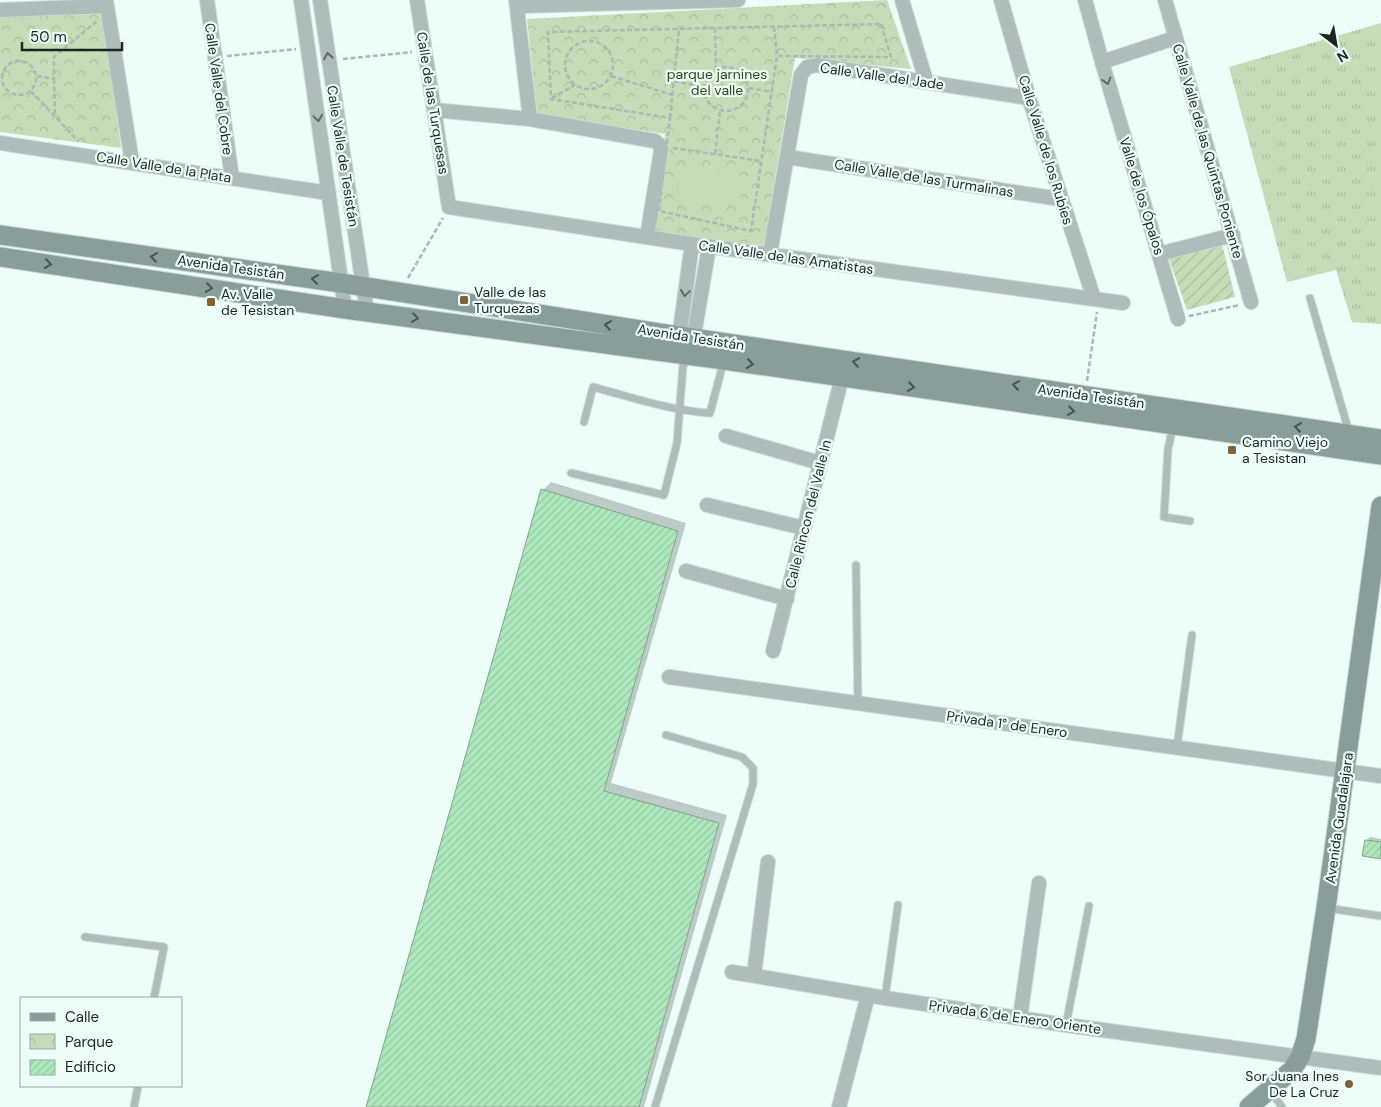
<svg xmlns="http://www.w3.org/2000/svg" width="1381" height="1107" font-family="'DM Sans',sans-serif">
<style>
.grass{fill:url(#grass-tufts)}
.park{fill:url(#park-crowns)}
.garden{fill:url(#garden-furrows)}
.pitch{fill:#c6dcb8}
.shadow{fill:#0003}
.building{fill:url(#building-hatch);stroke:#899f8e}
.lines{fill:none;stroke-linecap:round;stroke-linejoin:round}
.lane-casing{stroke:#cbdbd5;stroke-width:9}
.street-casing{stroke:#cbdbd5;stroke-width:16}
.secondary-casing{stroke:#cbdbd5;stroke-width:21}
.path{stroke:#a9b9b3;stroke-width:2.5;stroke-dasharray:5 2.5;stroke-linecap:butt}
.lane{stroke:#aebcba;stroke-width:7}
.street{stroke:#aebcba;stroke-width:14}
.secondary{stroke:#899d9b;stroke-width:19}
.oneway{stroke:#5d6a66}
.oneway2{stroke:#475652}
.poi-dot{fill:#7e6235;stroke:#ecfef7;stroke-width:2}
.labels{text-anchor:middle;stroke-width:4.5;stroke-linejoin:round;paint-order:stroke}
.park-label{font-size:14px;fill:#2b4b12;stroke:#ecfef7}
.street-label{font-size:14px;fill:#1b2622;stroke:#ecfef7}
.poi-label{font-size:14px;fill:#1b2622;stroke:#ecfef7;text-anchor:start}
</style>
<defs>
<pattern id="grass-tufts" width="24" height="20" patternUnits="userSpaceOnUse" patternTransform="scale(1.25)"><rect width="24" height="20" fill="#c6dcb8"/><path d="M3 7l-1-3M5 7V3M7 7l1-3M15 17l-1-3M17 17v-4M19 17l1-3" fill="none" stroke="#aabd9e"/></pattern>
<pattern id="park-crowns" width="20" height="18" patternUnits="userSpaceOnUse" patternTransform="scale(1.25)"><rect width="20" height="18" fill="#c6dcb8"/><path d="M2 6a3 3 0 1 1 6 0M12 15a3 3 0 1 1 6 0" fill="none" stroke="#aabd9e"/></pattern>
<pattern id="garden-furrows" width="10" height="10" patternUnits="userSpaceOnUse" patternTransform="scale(1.25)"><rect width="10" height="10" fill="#c6dcb8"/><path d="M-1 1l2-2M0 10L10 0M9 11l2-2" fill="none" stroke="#aabd9e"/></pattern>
<pattern id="building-hatch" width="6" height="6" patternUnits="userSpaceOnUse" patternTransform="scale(1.25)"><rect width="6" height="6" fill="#ade8bc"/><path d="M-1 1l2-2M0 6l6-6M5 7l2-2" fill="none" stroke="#94c7a1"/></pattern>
</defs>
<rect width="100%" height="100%" fill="#ecfef7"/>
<!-- grass -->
<path class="grass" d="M1381 23V324L1352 322 1336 270 1287 282 1229 67Z"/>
<!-- park -->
<path class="park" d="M887 0 911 69 795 58 764 246 652 234 665 134 537 114 527 19Z
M103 10 121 148 0 132V15Z"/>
<!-- garden -->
<path class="garden" d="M1222 244 1235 297 1187 310 1169 259Z"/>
<!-- pitch -->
<path class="pitch" d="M681 166 742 176 740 206 676 200Z"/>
<!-- shadow -->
<path class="shadow" d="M551 482 686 523 611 783 727 815 644 1107H367L543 490Z
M1370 837 1381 839V857L1366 841Z"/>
<!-- building -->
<path class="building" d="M541 489 678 531 604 791 719 823 639 1107H366Z
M1365 840 1381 842V859L1362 856Z"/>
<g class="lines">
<!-- lane casing -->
<g class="lane-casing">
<path id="lane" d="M1310 298 1349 432
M584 422 593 387C631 397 671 411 710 413L724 360
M1173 426 1168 449 1164 517 1190 521
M571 473 664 495 677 443 683 366 689 357
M856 565 858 704
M1177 747 1192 635
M1327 908 1381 916
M85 937 164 947 154 998
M885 998 898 905
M1066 1025 1089 906
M1270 1090 1282 1107
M134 1107 138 1086
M655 1107 753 784V768L742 757 666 735"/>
</g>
<!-- street casing -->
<g class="street-casing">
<path id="street" d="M106 0 132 162
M207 0 232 178
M301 0 345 309
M320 0 367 312
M417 0 449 207 692 244 1123 303
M516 0 530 119
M902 0 926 81
M1001 0 1029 98 1094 299
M1085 0 1102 62 1178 319
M1165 0 1251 302
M517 6 738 0
M0 10 107 6
M1102 62 1175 38
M434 110 530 119 655 141 660 145 661 151 647 237
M0 143 328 193
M787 157 1060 199
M770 254 801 75 807 67 817 65 1029 98
M1159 254 1233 235
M678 345 692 244
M692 347 709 247
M726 436 820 463
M707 505 804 528
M686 571 787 599
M773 651 842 377
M669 677 1381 776
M732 972 885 998 1066 1025 1381 1068
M754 975 768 862
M1020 1018 1039 883
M839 1107 868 995"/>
</g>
<!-- secondary casing -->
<g class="secondary-casing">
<path id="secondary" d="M0 235 341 283 679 336 1381 439
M0 257 345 309 724 360 1381 455
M1249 1107 1292 1070 1300 1057 1306 1039 1326 908 1381 506"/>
</g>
<!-- path -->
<path class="path" d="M881 24 891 57 777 56 751 231 659 211 670 118 551 99 548 32Z
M774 27 777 56
M715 28 716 69
M565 65a24 24 0 1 1 48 0a24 24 0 1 1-48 0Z
M227 56 296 49
M343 59 412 52
M2 78a17 17 0 1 1 34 0a17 17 0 1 1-34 0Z
M704 89a22 22 0 1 1 44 0a22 22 0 1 1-44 0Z
M37 76 54 79V57L97 21
M611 76 672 95
M54 79 55 115
M674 81 703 87
M749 88 772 92
M31 91 78 141
M552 98 575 85
M670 118 679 29
M673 148 761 161
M715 154 720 111
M408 278 443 218
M1189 316 1240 305
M1087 381 1097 312"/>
<!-- lane -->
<use href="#lane" class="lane"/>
<!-- street -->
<use href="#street" class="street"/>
<!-- secondary -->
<use href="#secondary" class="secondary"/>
</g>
<!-- one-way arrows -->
<defs><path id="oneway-chevron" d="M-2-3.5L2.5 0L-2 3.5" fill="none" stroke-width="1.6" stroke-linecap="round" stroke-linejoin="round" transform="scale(1.25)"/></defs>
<g class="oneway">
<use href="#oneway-chevron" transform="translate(328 56) rotate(-99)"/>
<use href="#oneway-chevron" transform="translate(1107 81) rotate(73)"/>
<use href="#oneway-chevron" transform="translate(318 118) rotate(82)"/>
<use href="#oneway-chevron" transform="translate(685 293) rotate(98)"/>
</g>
<g class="oneway2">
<use href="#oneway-chevron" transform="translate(154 257) rotate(-172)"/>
<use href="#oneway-chevron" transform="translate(48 264) rotate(8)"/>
<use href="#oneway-chevron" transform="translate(315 279) rotate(-172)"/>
<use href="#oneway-chevron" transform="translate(209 288) rotate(9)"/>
<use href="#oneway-chevron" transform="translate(415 318) rotate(8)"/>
<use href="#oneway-chevron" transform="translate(608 325) rotate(-171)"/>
<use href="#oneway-chevron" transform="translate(856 362) rotate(-172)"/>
<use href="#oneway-chevron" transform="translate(750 364) rotate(8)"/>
<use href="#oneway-chevron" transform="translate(1016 385) rotate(-172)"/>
<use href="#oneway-chevron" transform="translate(911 387) rotate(8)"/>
<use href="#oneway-chevron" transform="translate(1071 411) rotate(8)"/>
<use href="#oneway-chevron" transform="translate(1298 427) rotate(-172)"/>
</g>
<!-- markers -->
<g class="poi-dot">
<rect x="459" y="295" width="10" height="10" rx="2.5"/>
<rect x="206" y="297" width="10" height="10" rx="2.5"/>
<rect x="1227" y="445" width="10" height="10" rx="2.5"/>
<circle cx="1349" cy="1084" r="5"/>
</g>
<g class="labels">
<!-- park labels -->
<g class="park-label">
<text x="717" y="79">parque jarnines<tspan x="717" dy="16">del valle</tspan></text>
</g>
<!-- street labels -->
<g class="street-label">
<text transform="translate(882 76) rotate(8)" y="5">Calle Valle del Jade</text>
<text transform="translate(219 89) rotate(82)" y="5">Calle Valle del Cobre</text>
<text transform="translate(433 103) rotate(81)" y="5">Calle de las Turquesas</text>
<text transform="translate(1046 150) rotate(73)" y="5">Calle Valle de los Rubíes</text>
<text transform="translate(1208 151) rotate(74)" y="5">Calle Valle de las Quintas Poniente</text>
<text transform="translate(343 156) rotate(81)" y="5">Calle Valle de Tesistán</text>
<text transform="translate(164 167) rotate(9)" y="5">Calle Valle de la Plata</text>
<text transform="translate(924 178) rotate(9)" y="5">Calle Valle de las Turmalinas</text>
<text transform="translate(1142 196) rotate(73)" y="5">Valle de los Ópalos</text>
<text transform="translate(786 257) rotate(8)" y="5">Calle Valle de las Amatistas</text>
<text transform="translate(231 267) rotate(8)" y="5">Avenida Tesistán</text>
<text transform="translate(691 337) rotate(9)" y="5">Avenida Tesistán</text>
<text transform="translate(1091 396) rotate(8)" y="5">Avenida Tesistán</text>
<text transform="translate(808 514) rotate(-76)" y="5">Calle Rincon del Valle In</text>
<text transform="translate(1007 724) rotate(8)" y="5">Privada 1° de Enero</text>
<text transform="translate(1339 818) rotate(-82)" y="5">Avenida Guadalajara</text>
<text transform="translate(1015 1017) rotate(8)" y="5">Privada 6 de Enero Oriente</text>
</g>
<!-- poi labels -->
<g class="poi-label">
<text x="474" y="297">Valle de las<tspan x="474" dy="16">Turquezas</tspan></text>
<text x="221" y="299">Av. Valle<tspan x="221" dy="16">de Tesistan</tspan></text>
<text x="1242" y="447">Camino Viejo<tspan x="1242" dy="16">a Tesistan</tspan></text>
<text x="1339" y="1081" text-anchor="end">Sor Juana Ines<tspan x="1339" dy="16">De La Cruz</tspan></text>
</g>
</g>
<!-- legend -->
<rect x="20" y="997" width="162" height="90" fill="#ecfef7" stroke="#98a8a2"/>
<rect x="30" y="1013" width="25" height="8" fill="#899d9b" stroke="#98a8a2"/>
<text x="65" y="1022" font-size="15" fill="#1b2622">Calle</text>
<rect x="30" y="1034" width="25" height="15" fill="url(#park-crowns)" stroke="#98a8a2"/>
<text x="65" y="1047" font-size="15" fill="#1b2622">Parque</text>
<rect x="30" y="1060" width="25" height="15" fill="url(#building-hatch)" stroke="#98a8a2"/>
<text x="65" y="1072" font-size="15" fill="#1b2622">Edificio</text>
<!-- north arrow -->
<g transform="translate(1336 45) rotate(149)" stroke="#ecfef7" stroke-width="4" paint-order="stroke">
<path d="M0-4L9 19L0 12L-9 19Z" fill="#1b2622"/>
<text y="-8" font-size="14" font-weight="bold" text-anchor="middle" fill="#1b2622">N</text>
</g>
<!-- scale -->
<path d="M22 42v8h100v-8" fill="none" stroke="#1b2622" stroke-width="2.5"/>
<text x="30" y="42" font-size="15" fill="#1b2622" stroke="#ecfef7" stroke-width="4" paint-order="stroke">50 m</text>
</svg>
